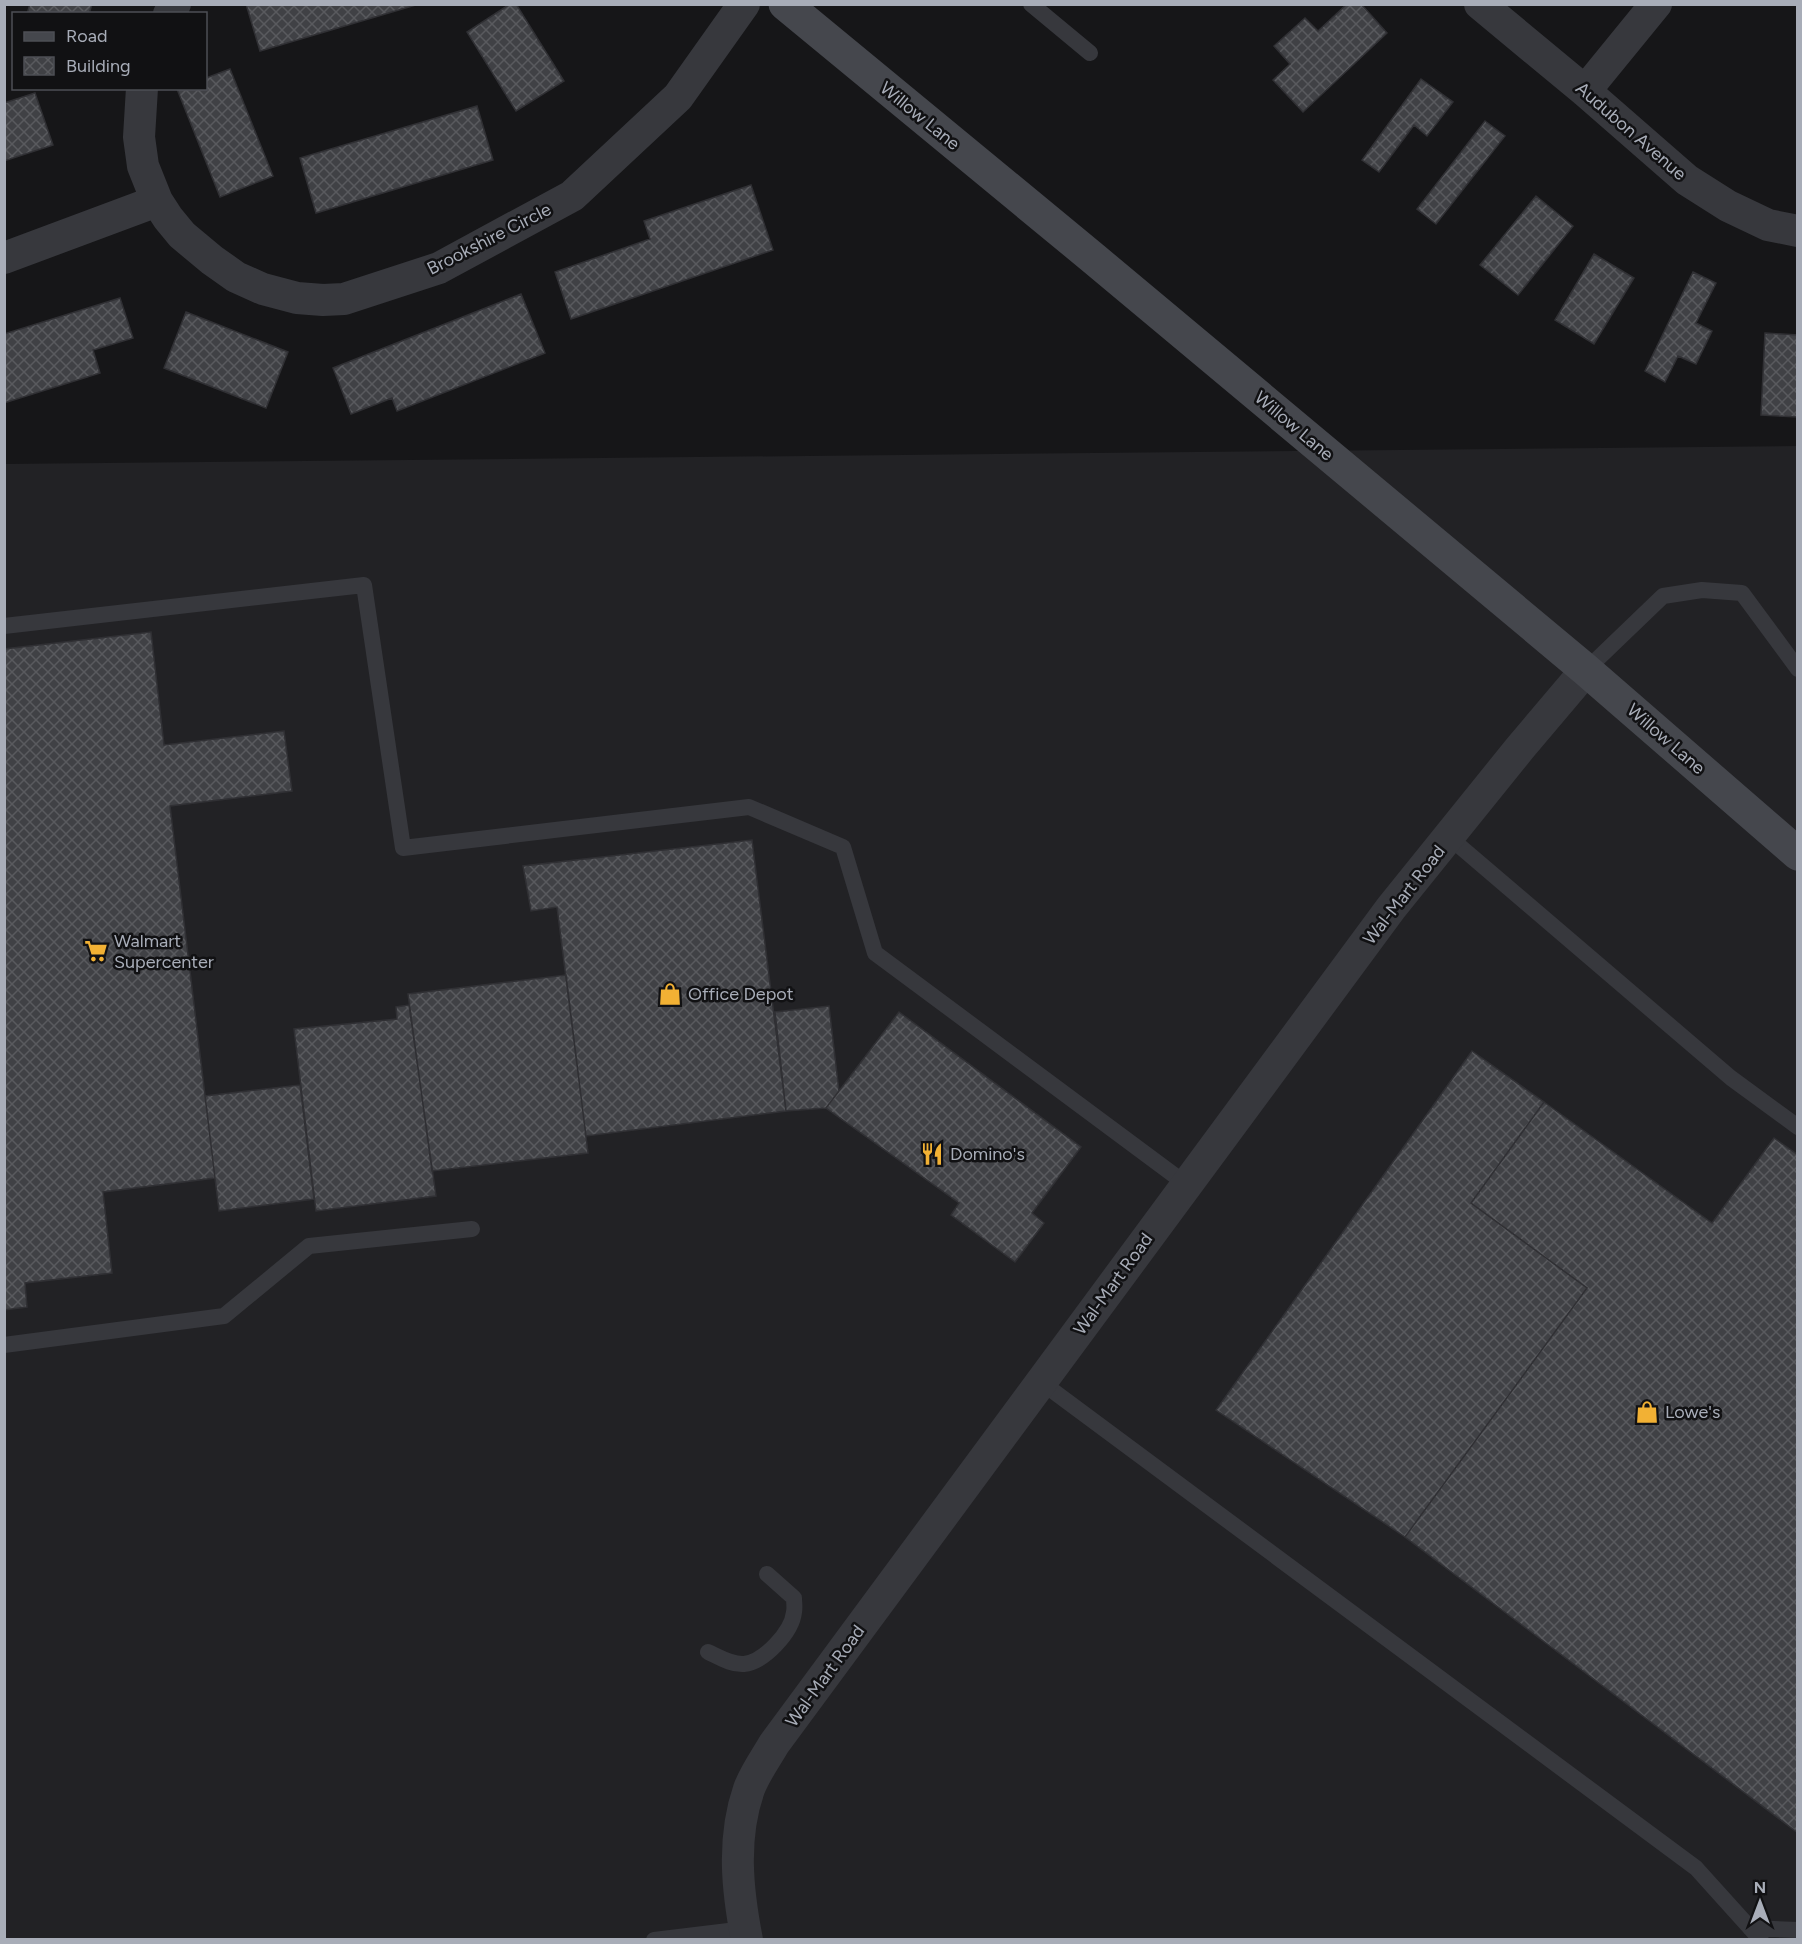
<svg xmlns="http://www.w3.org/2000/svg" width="1802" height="1944" font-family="Figtree,sans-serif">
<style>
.built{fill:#222225}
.building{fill:url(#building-cross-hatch);stroke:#303034;stroke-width:1.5}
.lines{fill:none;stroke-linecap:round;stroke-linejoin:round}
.lane{stroke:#37383d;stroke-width:16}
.street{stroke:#37383d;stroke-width:32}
.secondary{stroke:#45474d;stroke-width:33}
.labels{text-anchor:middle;stroke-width:5;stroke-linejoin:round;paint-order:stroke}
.street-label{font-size:18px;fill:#a8adb8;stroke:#111113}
.poi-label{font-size:18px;fill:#a8adb8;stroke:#111113;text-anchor:start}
</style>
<defs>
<pattern id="building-cross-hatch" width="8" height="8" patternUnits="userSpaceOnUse" patternTransform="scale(1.5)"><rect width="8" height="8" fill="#404145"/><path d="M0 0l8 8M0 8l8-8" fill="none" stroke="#595a5e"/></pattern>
</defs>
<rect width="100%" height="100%" fill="#161618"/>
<!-- built -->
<path class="built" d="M1797 446V1939H5L4 464Z"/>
<!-- building -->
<path class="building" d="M30 4H92L89 14H27Z
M246 4H419L260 51Z
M510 4H516L564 81 516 111 467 32Z
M1347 4H1361L1387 33 1303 112 1273 80 1290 64 1274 46 1305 18 1318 31Z
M230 69 273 176 220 197 177 89 206 88V78Z
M1421 79 1453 102 1427 136 1414 125 1379 172 1362 160Z
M35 93 53 145 4 161V103Z
M477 106 493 160 316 213 300 158Z
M1485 121 1505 136 1436 224 1417 209Z
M751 185 773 250 571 319 555 272 650 239 644 221Z
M1536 196 1573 226 1518 295 1480 265Z
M1594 254 1634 278 1594 344 1555 320Z
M1693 272 1716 283 1696 323 1712 331 1696 364 1678 356 1665 382 1645 371Z
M521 294 545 353 397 411 392 398 351 414 333 368Z
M120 298 133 338 93 350 100 373 4 403V334Z
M186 312 288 352 266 408 164 368Z
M1765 333 1798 335V417L1761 415Z
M151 632 164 745 284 731 292 791 170 806 215 1178 103 1192 112 1273 25 1283 27 1307 4 1310V649Z
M752 840 786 1111 586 1136 557 907 531 911 523 866Z
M566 975 588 1153 432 1171 408 994Z
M409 1005 436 1196 316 1211 294 1029 397 1019 396 1007Z
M829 1006 839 1091 826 1108 786 1111 775 1012Z
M899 1012 1081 1147 1032 1213 1044 1223 1015 1262 951 1215 959 1203 826 1108Z
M1472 1051 1544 1102 1471 1203 1587 1288 1405 1537 1216 1410Z
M300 1085 314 1199 219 1211 205 1096Z
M1544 1102 1712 1223 1774 1138 1798 1155V1833L1405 1537 1587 1288 1471 1203Z"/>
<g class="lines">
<!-- lane -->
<path class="lane" d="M1031 4 1090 53
M4 626 364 585 403 848 749 807 843 847 875 953 1186 1184
M1586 670 1663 596 1702 590 1742 593 1798 669
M1449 837 1731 1078 1798 1127
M4 1345 224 1316 309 1246 472 1229
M1041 1382 1696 1868 1761 1940
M708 1652C719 1657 732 1665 744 1664 764 1662 792 1632 794 1612 795 1608 794 1602 794 1598L767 1574
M1750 1928 1798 1930
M654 1940 745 1929"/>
<!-- street -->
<path class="street" d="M1480 4 1585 91 1687 180 1728 206 1768 225 1798 231
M169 14 175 4
M142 88 139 137 143 166 157 201 168 218 182 235 212 260 236 277 263 289 297 298 323 300 344 299 439 268 572 196 678 97 744 4
M1585 91 1656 4
M4 258 157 201
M747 1940C737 1889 732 1838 749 1789 755 1773 766 1758 774 1744L1391 908 1520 748 1586 670"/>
<!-- secondary -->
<path class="secondary" d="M785 4 1093 258 1586 670 1798 854"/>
</g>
<!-- icons -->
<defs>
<g id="supermarket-bare" transform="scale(1.8)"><path d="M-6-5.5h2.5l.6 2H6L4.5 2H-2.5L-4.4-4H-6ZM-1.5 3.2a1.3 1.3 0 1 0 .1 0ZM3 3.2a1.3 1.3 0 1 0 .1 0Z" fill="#f2b134" stroke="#111113" stroke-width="2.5" paint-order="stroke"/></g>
<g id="shop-bare" transform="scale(1.8)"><path d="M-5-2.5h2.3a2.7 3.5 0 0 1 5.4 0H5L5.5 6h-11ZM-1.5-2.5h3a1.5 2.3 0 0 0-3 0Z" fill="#f2b134" stroke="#111113" stroke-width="2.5" paint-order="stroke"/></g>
<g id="restaurant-bare" transform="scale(1.8)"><path d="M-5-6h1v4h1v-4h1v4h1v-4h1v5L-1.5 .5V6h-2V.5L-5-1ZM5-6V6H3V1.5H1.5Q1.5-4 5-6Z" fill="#f2b134" stroke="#111113" stroke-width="2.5" paint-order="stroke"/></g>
</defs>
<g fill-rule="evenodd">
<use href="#supermarket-bare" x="96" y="951"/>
<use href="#shop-bare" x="670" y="994"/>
<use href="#restaurant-bare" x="932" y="1154"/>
<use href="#shop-bare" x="1647" y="1412"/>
</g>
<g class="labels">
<!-- street labels -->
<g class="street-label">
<text transform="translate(920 116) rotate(39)" y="6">Willow Lane</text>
<text transform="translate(1631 131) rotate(41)" y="6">Audubon Avenue</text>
<text transform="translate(489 239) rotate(-27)" y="6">Brookshire Circle</text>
<text transform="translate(1294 426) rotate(40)" y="6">Willow Lane</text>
<text transform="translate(1666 739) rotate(41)" y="6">Willow Lane</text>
<text transform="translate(1404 895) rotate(-52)" y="6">Wal-Mart Road</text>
<text transform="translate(1113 1284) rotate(-54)" y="6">Wal-Mart Road</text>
<text transform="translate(825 1676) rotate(-54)" y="6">Wal-Mart Road</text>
</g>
<!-- poi labels -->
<g class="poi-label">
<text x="114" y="947">Walmart<tspan x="114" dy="21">Supercenter</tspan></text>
<text x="688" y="1000">Office Depot</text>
<text x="950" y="1160">Domino's</text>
<text x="1665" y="1418">Lowe's</text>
</g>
</g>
<!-- border -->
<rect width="1802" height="1944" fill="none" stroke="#a8adb8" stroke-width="12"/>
<!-- legend -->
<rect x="12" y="12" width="195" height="78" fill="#111113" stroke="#4d4f55" stroke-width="1.5"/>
<rect x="24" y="32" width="30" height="9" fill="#45474d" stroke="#4d4f55" stroke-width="1.5"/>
<text x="66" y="42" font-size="18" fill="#a8adb8">Road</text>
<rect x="24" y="57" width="30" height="18" fill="url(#building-cross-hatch)" stroke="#4d4f55" stroke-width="1.5"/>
<text x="66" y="72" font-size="18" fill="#a8adb8">Building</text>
<!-- north arrow -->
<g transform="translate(1760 1902)" stroke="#111113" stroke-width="4.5" paint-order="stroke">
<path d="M0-4.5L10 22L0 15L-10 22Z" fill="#a8adb8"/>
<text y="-9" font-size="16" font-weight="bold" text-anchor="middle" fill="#a8adb8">N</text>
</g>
</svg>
